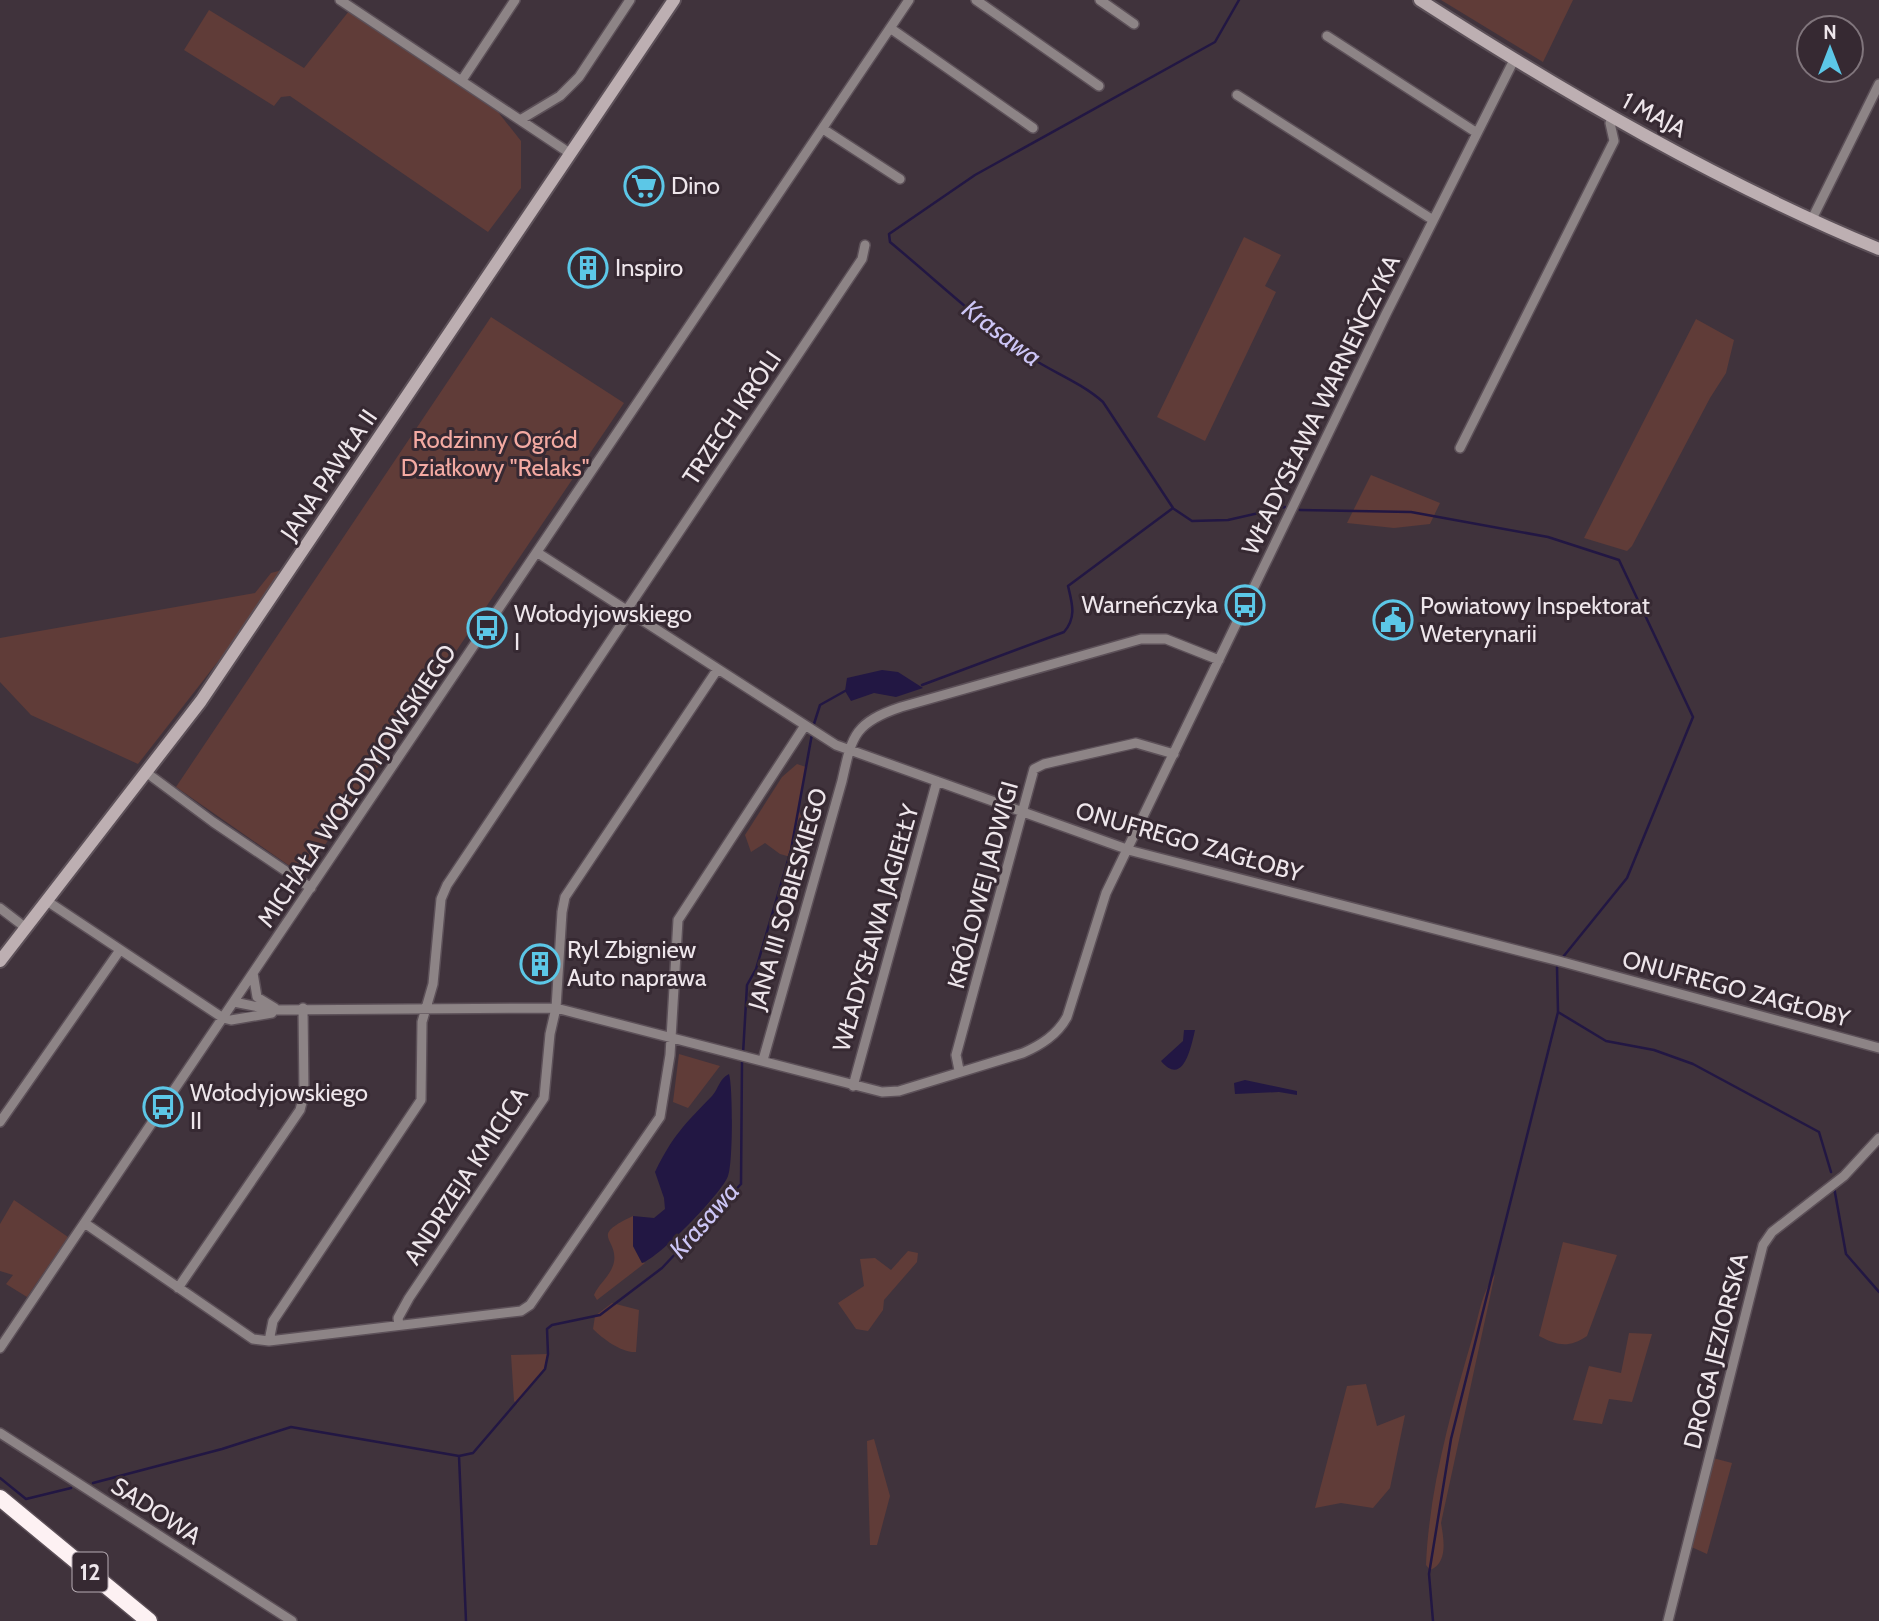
<svg xmlns="http://www.w3.org/2000/svg" width="1879" height="1621" font-family="Cabin,sans-serif">
<style>
.green{fill:#603c38}
.water{fill:#221743}
.lines{fill:none;stroke-linecap:round;stroke-linejoin:round}
.stream{stroke:#221743;stroke-width:2.5}
.street-casing{stroke:#5c5058;stroke-width:12}
.secondary-casing{stroke:#5c5058;stroke-width:16}
.highway-casing{stroke:#5c5058;stroke-width:19}
.street{stroke:#8d8486;stroke-width:9}
.secondary{stroke:#bdafb2;stroke-width:12}
.highway{stroke:#fdf1f3;stroke-width:16}
.labels{text-anchor:middle;stroke-width:6;stroke-linejoin:round;paint-order:stroke}
.shield{fill:#362932;stroke:#b7adb4;stroke-width:2}
.shield-label{font-size:23px;font-weight:bold;fill:#eee6eb}
.street-label{font-size:24px;fill:#eee6eb;stroke:#362932}
.poi-label{font-size:24px;fill:#eee6eb;stroke:#362932;text-anchor:start}
.park-label{font-size:24px;fill:#f4aaa2;stroke:#362932}
.water-label{font-size:26px;font-style:italic;fill:#cdc6f6;stroke:#362932}
</style>
<rect width="100%" height="100%" fill="#40333c"/>
<!-- green -->
<path class="green" d="M1441 0H1573L1543 62Z
M209 10 304 68 349 11 498 112 521 141V188L488 232 290 96 281 97 274 106 184 50Z
M1244 237 1281 255 1265 286 1276 292 1205 441 1157 417Z
M491 317 624 403 304 876 176 787Z
M1696 319 1734 340 1726 373 1710 398 1632 546 1627 551 1584 538Z
M1371 475 1440 503 1430 524 1394 528 1347 523Z
M286 569 259 609 138 764 31 715 0 682V638L255 593 271 573Z
M797 764 806 767 798 810 805 822 794 858 780 854 765 843 751 852 745 835 782 777Z
M679 1054 720 1066 688 1108 673 1102Z
M14 1200 68 1237 27 1297 6 1284 13 1275 0 1271V1224Z
M633 1216V1246L642 1263H645L597 1300 594 1295C599 1283 611 1276 614 1262 618 1237 588 1237 633 1216Z
M1563 1242 1617 1255 1587 1336C1569 1348 1558 1346 1539 1336Z
M908 1251 918 1253 917 1262 884 1300 883 1310 868 1331 856 1329 838 1303 864 1286 860 1259 875 1258 891 1270Z
M1495 1274 1441 1523C1444 1540 1448 1563 1430 1570L1426 1565C1429 1490 1451 1411 1472 1339 1480 1313 1480 1297 1495 1274Z
M612 1303 639 1310 636 1352C622 1353 603 1339 593 1329L595 1316Z
M1629 1333 1652 1334 1632 1402 1609 1399 1602 1424 1573 1420 1589 1366 1621 1373Z
M548 1354 545 1369 517 1404 514 1401 511 1355Z
M1366 1384 1377 1426 1405 1415 1390 1488 1373 1508 1341 1503 1315 1508 1347 1386Z
M874 1439 890 1496 877 1545H870L867 1441Z
M1709 1457 1732 1463 1707 1554 1687 1545Z"/>
<!-- water -->
<path class="water" d="M882 670 898 672 923 688 896 697 874 693 851 701 845 691 847 678Z
M1184 1030H1195C1191 1048 1183 1087 1161 1061L1183 1041Z
M729 1074C733 1086 733 1164 728 1176 722 1193 659 1258 642 1263L633 1246V1216L654 1218 665 1209 664 1198 655 1172C673 1135 685 1124 712 1096 719 1088 719 1079 729 1074Z
M1245 1080 1297 1091V1095L1279 1092 1235 1094 1234 1083Z"/>
<g class="lines">
<!-- stream -->
<path class="stream" d="M1174 509 1192 521 1228 520 1285 507
M1300 510 1411 512 1548 537 1619 560 1693 717 1627 878 1563 957
M922 685 1064 632C1077 617 1072 603 1068 586L1173 508 1103 402C1077 379 1043 369 1015 347 972 314 932 277 890 242L889 234 975 175 1215 42 1239 0
M813 727 820 705 845 691
M1557 967 1558 1012 1606 1041 1654 1050 1693 1064 1819 1132 1831 1172
M743 1054 747 985 756 969 791 850 812 734
M1834 1187 1846 1254 1879 1292
M459 1456 466 1621
M0 1478 26 1499 71 1488
M93 1483 222 1449 291 1427 459 1456 473 1453 545 1369 548 1354 547 1329 552 1325 600 1315 662 1268 741 1184 742 1060
M1433 1621 1429 1574 1451 1439 1558 1012"/>
<!-- street casing -->
<g class="street-casing">
<path id="street" d="M340 0 571 154
M976 0 1099 86
M1100 0 1134 24
M890 28 1033 128
M1327 36 1477 133
M462 80 515 0
M1237 95 1433 220
M520 120 560 96 579 77 630 0
M823 129 900 179
M1812 219 1879 84
M1460 448 1614 141 1610 123 1613 117
M538 553 836 745 1132 851 1559 961 1879 1048
M626 611 862 259 865 245
M147 773 213 822 311 888
M47 901 223 1018 231 1020 272 1013
M0 908 26 928
M253 973 257 997 275 1008
M234 1002 273 1010 556 1008 882 1092 899 1091 1023 1053C1041 1045 1057 1035 1067 1017L1106 893 1386 314 1514 60
M763 1060 842 781C852 737 853 723 901 707L1141 639H1166L1219 660
M959 1070 956 1055 1034 769 1044 764 1136 743 1174 754
M853 1086 937 781
M0 1122 120 950
M86 1224 253 1339 269 1341 521 1311 530 1305 660 1117 670 1055 678 920 804 727
M178 1288 300 1110 304 1095 303 1008
M399 1325 398 1318 409 1298 544 1098 550 1034 556 1008 562 912 565 897 717 670
M269 1341 273 1321 421 1100 422 1022 433 984 441 899 447 885 629 613
M0 1348 909 0
M0 1433 292 1621
M1668 1621 1763 1245 1772 1232 1844 1176 1879 1138"/>
</g>
<!-- secondary casing -->
<g class="secondary-casing">
<path id="secondary" d="M1420 0C1566 94 1718 182 1879 249
M0 961 201 701 674 0"/>
</g>
<!-- highway casing -->
<g class="highway-casing">
<path id="highway" d="M0 1498 149 1621"/>
</g>
<!-- street -->
<use href="#street" class="street"/>
<!-- secondary -->
<use href="#secondary" class="secondary"/>
<!-- highway -->
<use href="#highway" class="highway"/>
</g>
<!-- icons -->
<defs>
<g id="supermarket-ring" transform="scale(2.0125)"><circle r="9.5" fill="#362932" stroke="#5cc7e7" stroke-width="1.5"/><path d="M-6-5.5h2.5l.6 2H6L4.5 2H-2.5L-4.4-4H-6ZM-1.5 3.2a1.3 1.3 0 1 0 .1 0ZM3 3.2a1.3 1.3 0 1 0 .1 0Z" fill="#5cc7e7"/></g>
<g id="building-ring" transform="scale(2.0125)"><circle r="9.5" fill="#362932" stroke="#5cc7e7" stroke-width="1.5"/><path d="M-4-6H4V6H1V3H-1V6H-4ZM-2.5-4.3h1.7v1.8h-1.7ZM.8-4.3h1.7v1.8H.8ZM-2.5-1h1.7V.8h-1.7ZM.8-1h1.7V.8H.8Z" fill="#5cc7e7"/></g>
<g id="bus-ring" transform="scale(2.0125)"><circle r="9.5" fill="#362932" stroke="#5cc7e7" stroke-width="1.5"/><path d="M-5-6H5V4H4V6H2V4H-2V6H-4V4H-5ZM-3.5-4V0h7V-4ZM-3.5 1.2v1.5H-2V1.2ZM2 1.2v1.5H3.5V1.2Z" fill="#5cc7e7"/></g>
<g id="civic-ring" transform="scale(2.0125)"><circle r="9.5" fill="#362932" stroke="#5cc7e7" stroke-width="1.5"/><path d="M-.6-6.5H3V-4.5H.6V-3L4-1V1h2V6H-6V1h2V-1L-.6-3ZM-1.2 2.5V6h2.4V2.5Z" fill="#5cc7e7"/></g>
</defs>
<g fill-rule="evenodd">
<use href="#supermarket-ring" x="644" y="186"/>
<use href="#building-ring" x="588" y="268"/>
<use href="#bus-ring" x="1245" y="605"/>
<use href="#civic-ring" x="1393" y="620"/>
<use href="#bus-ring" x="487" y="628"/>
<use href="#building-ring" x="540" y="964"/>
<use href="#bus-ring" x="163" y="1107"/>
</g>
<g class="labels">
<!-- shield labels -->
<rect class="shield" x="72.5" y="1552.5" width="35" height="39" rx="5"/>
<g class="shield-label">
<text x="90" y="1580">12</text>
</g>
<!-- street labels -->
<g class="street-label">
<text transform="translate(1654 115) rotate(28)" y="8">1 MAJA</text>
<text transform="translate(1321 405) rotate(-64)" y="8">WŁADYSŁAWA WARNEŃCZYKA</text>
<text transform="translate(732 418) rotate(-56)" y="8">TRZECH KRÓLI</text>
<text transform="translate(329 475) rotate(-56)" y="8">JANA PAWŁA II</text>
<text transform="translate(357 786) rotate(-56)" y="8">MICHAŁA WOŁODYJOWSKIEGO</text>
<text transform="translate(1189 842) rotate(16)" y="8">ONUFREGO ZAGŁOBY</text>
<text transform="translate(983 885) rotate(-75)" y="8">KRÓLOWEJ JADWIGI</text>
<text transform="translate(788 899) rotate(-74)" y="8">JANA III SOBIESKIEGO</text>
<text transform="translate(876 928) rotate(-74)" y="8">WŁADYSŁAWA JAGIEŁŁY</text>
<text transform="translate(1736 989) rotate(15)" y="8">ONUFREGO ZAGŁOBY</text>
<text transform="translate(466 1176) rotate(-57)" y="8">ANDRZEJA KMICICA</text>
<text transform="translate(1716 1351) rotate(-76)" y="8">DROGA JEZIORSKA</text>
<text transform="translate(156 1511) rotate(33)" y="8">SADOWA</text>
</g>
<!-- poi labels -->
<g class="poi-label">
<text x="671" y="194">Dino</text>
<text x="615" y="276">Inspiro</text>
<text x="1218" y="613" text-anchor="end">Warneńczyka</text>
<text x="1420" y="614">Powiatowy Inspektorat<tspan x="1420" dy="28">Weterynarii</tspan></text>
<text x="514" y="622">Wołodyjowskiego<tspan x="514" dy="28">I</tspan></text>
<text x="567" y="958">Ryl Zbigniew<tspan x="567" dy="28">Auto naprawa</tspan></text>
<text x="190" y="1101">Wołodyjowskiego<tspan x="190" dy="28">II</tspan></text>
</g>
<!-- park labels -->
<g class="park-label">
<text x="495" y="448">Rodzinny Ogród<tspan x="495" dy="28">Działkowy "Relaks"</tspan></text>
</g>
<!-- water labels -->
<g class="water-label">
<text transform="translate(1002 333) rotate(37)" y="9">Krasawa</text>
<text transform="translate(704 1220) rotate(-49)" y="9">Krasawa</text>
</g>
</g>
<!-- north arrow -->
<g transform="translate(1830 49)"><circle r="33" fill="#362932" stroke="#80757c" stroke-width="2"/>
<path d="M0-5L12 26L0 18L-12 26Z" fill="#5cc7e7"/>
<text y="-10" font-size="19" font-weight="bold" text-anchor="middle" fill="#eee6eb">N</text>
</g>
</svg>
